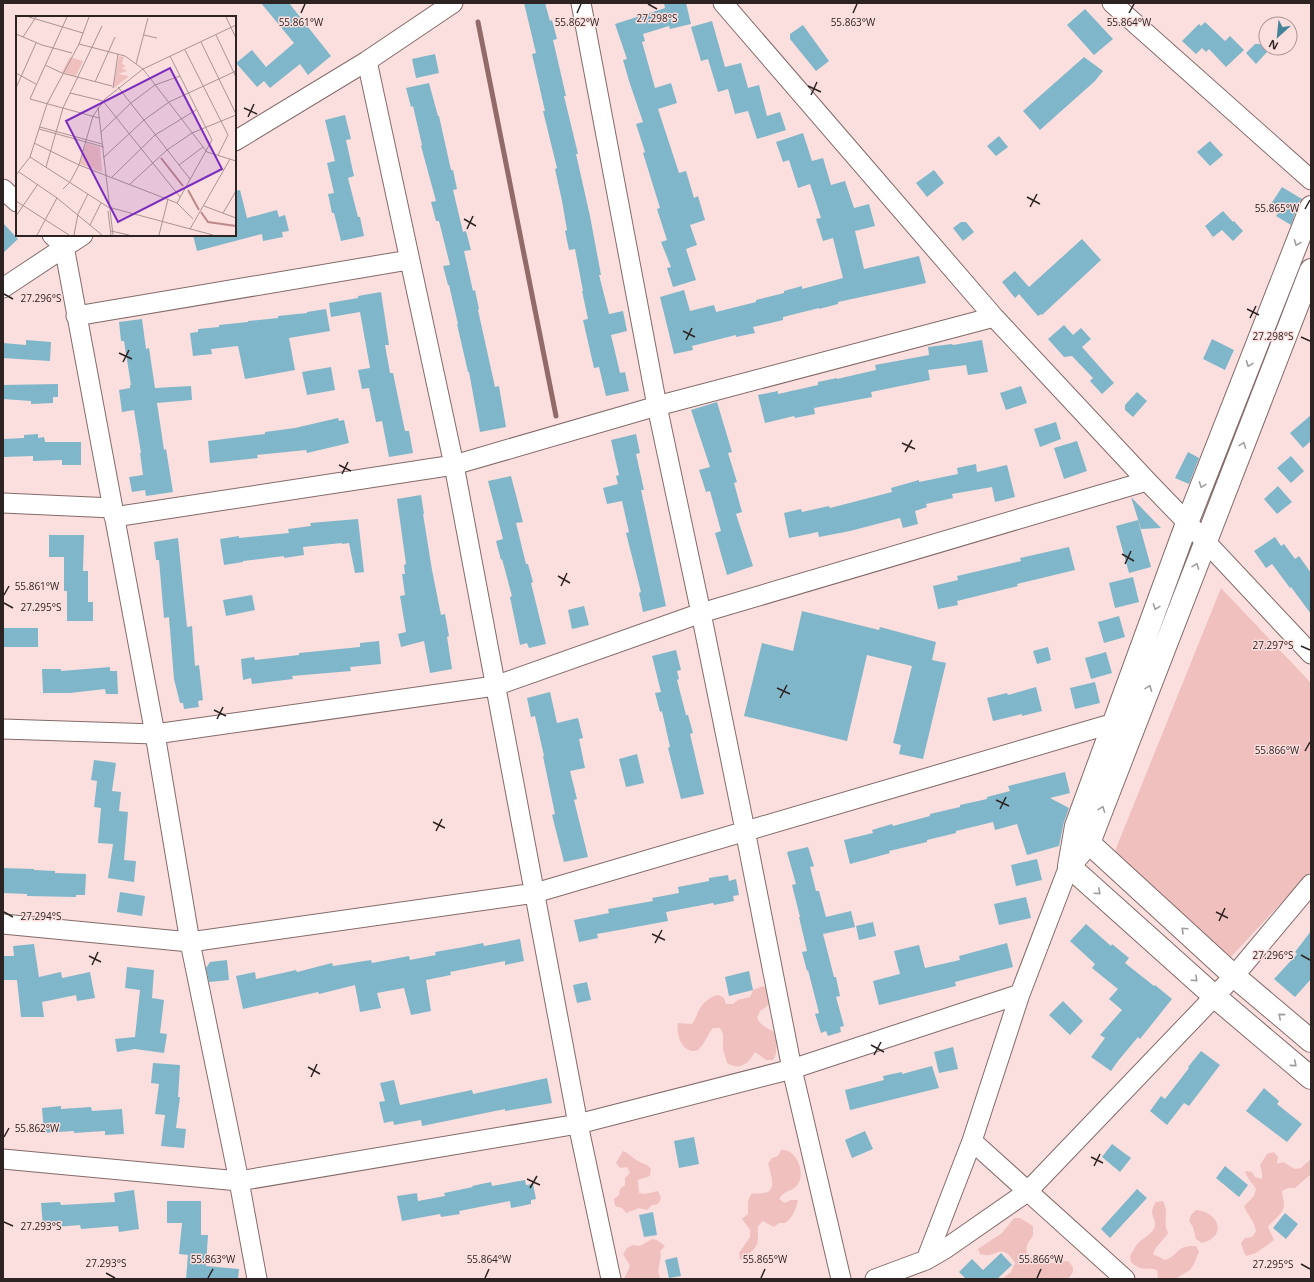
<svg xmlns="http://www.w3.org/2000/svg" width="1314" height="1282" font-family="'Open Sans',sans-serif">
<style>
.green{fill:#efc0be}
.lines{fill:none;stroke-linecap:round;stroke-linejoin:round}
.stream{stroke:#926a6a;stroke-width:5}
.building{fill:#7fb6c9}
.minor-casing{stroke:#836b6a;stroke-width:21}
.tertiary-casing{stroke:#836b6a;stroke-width:24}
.minor{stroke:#fff;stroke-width:19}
.tertiary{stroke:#fff;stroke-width:22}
.oneway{stroke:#a09c9c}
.ticks{fill:none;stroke:#2d2323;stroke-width:1.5}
.inset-river{fill:none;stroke:#bd8988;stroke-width:2}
.inset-road{fill:none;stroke:#a99493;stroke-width:1}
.view{fill:#7b2cbf;fill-opacity:0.15;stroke:#7b2cbf;stroke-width:2}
.inset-edge{fill:none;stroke:#2d2323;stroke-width:2}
.ticks-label{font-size:10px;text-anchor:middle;fill:#2d2323;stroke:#fbdfde;stroke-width:3;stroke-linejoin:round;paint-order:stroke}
</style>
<rect width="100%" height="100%" fill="#fbdfde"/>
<!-- green -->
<path class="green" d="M1221 588 1311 683V871L1229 959 1115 851Z
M763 986 769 989 770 1002 766 1007 760 1011 757 1018C762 1028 768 1027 777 1034L776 1054 773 1060H766L755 1052C748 1064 740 1071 727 1063L723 1049V1034L720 1028H713C707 1035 705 1044 698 1050 696 1051 694 1051 692 1051 680 1049 676 1032 678 1023L692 1024C695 1020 696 1017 698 1012 701 1005 710 996 718 995 720 995 722 997 724 998L726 1004H733L738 1000 750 997 753 990Z
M781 1150C784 1150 786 1150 788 1151 798 1155 805 1174 798 1184 793 1192 785 1189 779 1199L785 1203 791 1200H798C796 1209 793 1218 785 1223H779L774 1227 763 1221 758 1226C757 1231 758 1233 758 1238 759 1248 747 1255 740 1260L739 1253 750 1237V1230L742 1219 748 1214V1201L751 1194C756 1193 760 1194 764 1193 778 1192 770 1172 768 1163L772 1158 778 1156Z
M623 1151C630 1154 633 1159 640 1162 646 1165 646 1163 651 1169L650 1176 638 1180 639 1193 645 1194 658 1191 661 1198 658 1204 652 1205 647 1210 639 1208 626 1213 622 1208 615 1206 614 1199 619 1195 620 1189 625 1185V1178L630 1173 627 1167 620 1168 616 1163Z
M1274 1152 1278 1157 1277 1164 1283 1162 1295 1169 1301 1168 1311 1159V1174L1295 1188H1288L1282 1191C1282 1196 1284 1201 1284 1205 1284 1214 1273 1219 1268 1227L1274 1240 1256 1253 1246 1256 1243 1250 1241 1243 1245 1238 1252 1237 1256 1231C1254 1219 1248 1217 1244 1206L1254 1196 1256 1189C1252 1182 1247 1179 1245 1171L1252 1172 1255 1177 1262 1179V1172L1260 1165 1267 1154Z
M1163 1201C1170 1214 1162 1221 1168 1233 1163 1241 1156 1245 1153 1254L1165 1260C1180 1255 1175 1245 1196 1246L1199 1252 1194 1264 1190 1270 1175 1279H1158L1157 1270C1144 1266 1143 1273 1131 1262L1130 1256C1133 1251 1135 1246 1139 1242 1144 1238 1151 1234 1154 1229 1159 1219 1146 1216 1156 1202Z
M1196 1210C1219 1212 1228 1236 1202 1243L1196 1239 1193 1227 1189 1221 1191 1215Z
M1014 1218H1020L1033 1226V1236C1028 1242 1025 1247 1027 1255 1043 1267 1050 1263 1068 1261 1075 1267 1075 1273 1067 1279H1002L1011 1272 1015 1263C1000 1240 997 1260 980 1254L978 1249 1002 1233Z
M652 1239 657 1240 665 1246 660 1251C663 1263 655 1265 660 1278L656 1279H624L630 1266 623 1254 627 1248 633 1245 640 1246Z"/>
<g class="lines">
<!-- stream -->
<path class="stream" d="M478 22 556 416"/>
</g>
<!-- building -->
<path class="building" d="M261 3H289L331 56 308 75 300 64 270 88 264 81 257 87 236 63 252 50 266 67 294 43Z
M524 3H545L550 21 552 20 557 39 553 40 566 96H564L578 154H576L590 216 601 275H599L609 314 623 311 627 331 611 335 620 373 625 372 629 391 606 396 599 367 594 368 583 320 588 319 582 291H583L575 249 569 250 565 231 567 230 562 201 555 169 557 168 543 111H545L532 54 536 53Z
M664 3H686L691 24 670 29 669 26 643 34 645 41 642 42 655 88 671 83 677 103 658 109 679 173 686 171 694 198 698 196 705 220 690 225 697 245 686 249 696 280 673 287 667 268 671 267 661 242 667 240 657 209 660 208 643 153 645 152 636 124 643 122 629 81 623 60 627 59 615 24 665 8Z
M1085 9 1113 39 1094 55 1067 25Z
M712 21 725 67 741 63 748 88 759 85 767 116 780 112 786 130 757 139 748 111 735 114 728 89 718 92 708 59 701 61 691 27Z
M1205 22 1225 41 1230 36 1244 50 1226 67 1209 49 1206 52 1202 48 1196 54 1182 41 1199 24 1201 26Z
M803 25 829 61 816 71 790 39V34Z
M1255 44H1260L1267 52 1256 64 1246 53Z
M435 54 439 73 416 78 412 59Z
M1084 57 1103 71 1095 81 1040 130 1023 111Z
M429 83 438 116H439L451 170H453L457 189 453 190 463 232 466 231 471 250 464 251 473 291 475 290 479 309 478 310 495 387 499 386 506 427 480 432 469 372H468L457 324H458L449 285H448L443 266 450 265 439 221H436L431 202 436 201 421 146 422 145 413 106 411 107 406 88Z
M345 115 351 139 346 140 354 176 348 178 358 217H360L364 236 341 241 334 213H332L328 194 334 193 327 163 335 161 325 120Z
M803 133 812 161 823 158 831 185 845 181 854 208 869 204 875 226 855 231 864 269 919 256 926 283 838 302V304L819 309V308L783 317V320L753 327 755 333 736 337V335L692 346 693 350 674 354 660 297 684 290 690 311 714 305 716 312 756 302V300L784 293V291L802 286V289L843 278 833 238 823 241 816 219 821 218 810 184 798 188 789 160 783 162 776 142Z
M999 136 1008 147 996 156 987 146Z
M1210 141 1223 155 1210 166 1197 152Z
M934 170 944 183 927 197 916 183Z
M1282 187 1302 199 1299 202 1291 225 1276 216 1280 210 1271 204Z
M240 190 247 218 277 210 279 217 285 215 289 231 282 232 283 237 263 241 262 234 197 251 193 235H235V191Z
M1223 211 1233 222 1234 221 1243 231 1233 241 1222 230 1213 237 1205 226Z
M961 222H966L974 232 963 241 953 228Z
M3 223 18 239 3 253Z
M1082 239 1101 260 1042 315 1041 314 1038 316 1019 294 1015 298 1002 282 1015 271 1029 287Z
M381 292 389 345H385L390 373H393L405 431H409L413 453 389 457 382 421 376 422 369 388 362 389 358 370 370 368 360 312 331 317 329 303 358 298V296Z
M326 309 330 331 289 338 295 370 245 379 238 346 211 349 212 354 193 356 190 333 198 332V329L219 327V325L248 322V321L278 318V316L307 313V312Z
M142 319 146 349 149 348 155 388 191 386 192 400 157 403 164 450 166 449 173 492 146 496 145 490 132 492 129 477 143 475 140 453H141L134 410 122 412 119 390 130 388V385H131L124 341H121L119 322Z
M1064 325 1073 335 1081 328 1091 339 1082 347 1114 383 1102 394 1090 381 1093 378 1072 356 1064 357 1048 339Z
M1212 339 1234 350 1225 370 1203 359Z
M26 340 51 342 50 361 3 358V343L26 345Z
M982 340 988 372 968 375 966 365 928 370 930 380 871 392 872 397 814 408 815 414 795 418 794 416 765 423 758 395 778 391V394L818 385V382L837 378V379L876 370 875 365 929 355 928 347 952 344 953 345Z
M331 367 335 390 307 395 302 372Z
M58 384V397H53V403L31 404V401L3 399V385Z
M1021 386 1027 403 1006 410 1000 393Z
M1137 392 1147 401 1133 417 1125 410V405Z
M717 402 732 452 728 453 737 482 734 483 742 512 736 514 753 566 727 575 715 533 721 531 710 491 706 492 699 470 710 467 691 410Z
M1311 415V441L1303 448 1290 433Z
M338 418 339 421 344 420 349 443 307 453 306 450 257 455 258 458 210 463 208 441 265 434V432L295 428Z
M1056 422 1061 439 1040 447 1034 429Z
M38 434V438L44 437 45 442H81V465H62V460L33 461V456L3 457V439L24 438V435Z
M636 434 640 453 636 454 644 490H641L666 606 643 612 639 593 641 592 626 533 629 532 622 501 607 504 603 488 618 484 616 476 619 475 611 440Z
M1077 441 1087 471 1064 479 1054 448Z
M1188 452 1199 458 1189 484 1175 478Z
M1291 456 1304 471 1291 483 1277 468Z
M976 464 977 472 1007 465 1015 497 995 502 992 487 952 494 953 498 926 504 927 507 915 511 918 524 903 528 900 518 850 531 819 537 818 532 789 538 784 513 801 509 802 512 829 506 830 508 892 492 891 488 919 480V482L958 474 957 468Z
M511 476 523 522 516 523 526 564H528L533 582 531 583 546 644 529 648 527 643 520 645 510 597 512 596 502 559 501 560 496 541 503 539 488 481Z
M1278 486 1292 502 1277 514 1264 499Z
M421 495 424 514H423L432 570 441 615 445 614 449 636 447 637 452 669 430 673 424 641 401 647 398 634 406 632 400 596 405 595 402 574H405L404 565 406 564 397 499Z
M1131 497 1161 528 1141 529Z
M358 519 364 572 355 573 349 543 342 544V543L303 547 304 555 284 558V556L243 561V562L224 565 220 539 239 536V538L289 533 288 529 311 526 310 523Z
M1138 520 1151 567 1129 573 1116 526Z
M49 535H84L83 571H88V602H93V621H67V591H64V557H49Z
M1275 537 1281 546 1284 544 1295 559 1299 556 1311 573V614L1291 587 1290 588 1272 564 1266 568 1254 551Z
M178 538 187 627 192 626 195 666 199 665 203 700 198 701 199 707 184 709 183 703H180L174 679 169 617 164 618 159 560H156L154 542Z
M1069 547 1075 570 1017 584 1018 586 957 601 958 605 938 609 933 586 958 580 957 576 1021 561 1020 558Z
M1133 577 1139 602 1115 608 1109 583Z
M252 595 255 610 226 616 223 600Z
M584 606 589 625 572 629 568 610Z
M802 611 879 630 880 627 936 642 932 660 946 663 923 759 899 754 901 745 893 743 912 666 867 655 847 741 744 716 762 643 793 651Z
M1119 616 1125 637 1104 643 1098 622Z
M3 628H38V647H3Z
M379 641 381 664 350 667 351 671 292 676 293 679 252 684 251 678 243 680 241 659 254 657 255 660 299 655V653L360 647V643Z
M1048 647 1051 660 1037 664 1033 651Z
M676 650 681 670 677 671 679 679 677 680 686 715H688L693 733 690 734 704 794 681 799 668 748 670 747 662 711 660 712 655 693 661 692 652 656Z
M1106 652 1112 673 1091 679 1085 658Z
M110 667V671H117L118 694H106L105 689 70 693H43L42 669H61V671Z
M1095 682 1100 703 1075 709 1070 688Z
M1036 687 1042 711 1022 716V714L993 721 987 698 1007 693 1008 695Z
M550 692 557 723 578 718 583 738 579 739 585 768 570 771 577 799 574 800 588 857 564 862 552 815 555 814 543 756H544L535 716 531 717 527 698Z
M637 754 644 783 626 787 619 759Z
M94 760 116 763 112 791 121 792 119 811 128 812 124 860 136 861 134 882 108 878 113 844 98 843 101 808 94 807 97 781 91 780Z
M1065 772 1070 793 1050 798 1069 808 1064 822 1059 846 1027 855 1017 824 995 830 993 822 956 831V833L927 840V842L889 851 890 853 850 864 844 840 873 833 872 830 892 824 893 826 930 816V814L960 807V805L987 799V797L1010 791 1008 786Z
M808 847 814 866 810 867 816 891H819L826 917 851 911 855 927 823 934 834 977H836L840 996 836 997 844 1026 840 1027 841 1032 828 1036 826 1031 821 1033 815 1014 819 1013 808 970 807 971 802 952 807 951 799 917H800L792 885 796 884 787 852Z
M1037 859 1042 880 1016 886 1011 865Z
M3 868 34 869V870L55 871V873L86 874 85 895H76V897L27 896V894L3 893Z
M728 875 729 881 736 879 739 895 733 896 734 901 714 905 713 903 666 912 668 921 597 934 598 938 579 942 574 920 609 913 608 909 653 901 652 898 679 893 678 887 709 881V878Z
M120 892 145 896 142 916 117 912Z
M1026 897 1031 918 999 925 994 904Z
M873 922 876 936 859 940 856 926Z
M1086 924 1111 946 1112 944 1129 958 1125 963 1154 986 1155 985 1172 999 1140 1039 1138 1037 1118 1061 1111 1071 1091 1057 1105 1038 1100 1035 1122 1010 1109 999 1118 989 1092 968 1095 964 1070 941Z
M1311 931V979L1295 997 1274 979 1297 954 1295 952Z
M520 939 524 961 505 965V961L450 972 451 975 426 980 431 1011 411 1015 404 988 377 993 381 1008 360 1012 355 985 319 994 318 992 243 1009 236 976 255 972 256 979 296 970 297 972 332 963 333 966 371 960 372 963 409 956 410 960 436 955 435 952 464 947 483 943 484 946Z
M1007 943 1013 967 955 982 956 986 879 1005 873 981 900 974 894 951 919 945 925 968 960 960 959 956Z
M34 944 39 977 61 972 62 978 90 972 95 998 77 1001 76 995 42 1002 44 1017H21L17 980H3V956H14L13 946Z
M227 960 229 980 209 982 206 968 210 962Z
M127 967 154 970 152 998 164 1000 160 1033 167 1034 164 1053 135 1049 117 1052 115 1039 135 1037 140 990 125 988Z
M749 971 753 990 729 996 725 977Z
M587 982 591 1000 577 1003 573 985Z
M1063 1001 1083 1021 1070 1035 1049 1015Z
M953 1047 958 1069 939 1073 934 1052Z
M1201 1051 1220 1065 1189 1106 1184 1103 1167 1125 1150 1111 1161 1096 1165 1099 1189 1068 1188 1067Z
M153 1063 180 1065 178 1097H180L176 1128 186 1129 184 1148 161 1146 165 1115 155 1114 159 1084 151 1083Z
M932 1066 939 1088 850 1110 845 1090 884 1080 883 1076 902 1072V1074Z
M547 1078 552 1103 505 1111V1109L422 1126 421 1120 394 1125 393 1121 384 1123 379 1102 385 1101 380 1083 394 1080 400 1105 472 1090 473 1094Z
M1264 1088 1279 1101 1277 1104 1302 1124 1287 1142 1246 1111Z
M61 1106V1109L91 1107 92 1111 122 1109 124 1134 105 1135V1131L74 1133V1131L44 1133 42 1108Z
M865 1131 873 1149 852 1158 845 1140Z
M694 1137 699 1164 679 1168 674 1141Z
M1112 1144 1131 1158 1120 1172 1102 1157Z
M1225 1166 1248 1185 1239 1197 1216 1178Z
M525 1180 526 1185 533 1184 536 1199 531 1200V1204L511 1208 510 1201 459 1211 460 1214 441 1217 440 1214 402 1221 397 1196 417 1193 418 1201 445 1196 444 1193 473 1187 472 1186 491 1182 492 1186Z
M1137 1189 1147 1198 1110 1238 1101 1229Z
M134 1190 139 1229 119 1232 118 1226 81 1229 80 1225 43 1228 41 1203 60 1202 61 1205 115 1202 114 1193Z
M167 1201H201V1235H208L206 1266 239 1269 238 1279H186L188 1255 179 1254 182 1223H167Z
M653 1212 657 1235 644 1237 639 1215Z
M1285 1213 1298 1224 1286 1239 1273 1228Z
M1001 1253 1012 1265 997 1279H966L959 1272 972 1259 983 1270Z
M677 1257 681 1276 669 1278 665 1260Z"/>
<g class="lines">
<!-- minor casing -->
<g class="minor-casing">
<path id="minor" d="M581 3 657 406 701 613 745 830 792 1069 841 1279
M723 3 994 317 1147 481 1205 541 1311 654
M1112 3 1311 180
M367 61 454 465 578 1124 611 1279
M235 141 367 61 453 3
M3 189 17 202
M52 235 64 246 155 734 190 942 239 1181 257 1279
M3 288 83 235
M76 316 409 260
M3 503 113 508
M114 517 454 465 657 406 994 317
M3 729 155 734 495 686 701 613 1147 481
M3 924 190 942 535 893 1114 723 1126 721
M972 1141 1125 1279
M3 1159 239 1181 578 1124 792 1069 1020 994
M926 1260 972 1141 1020 994 1069 866
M875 1279 926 1260 945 1249 1027 1192 1234 976 1311 884"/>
</g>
<!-- tertiary casing -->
<g class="tertiary-casing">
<path id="tertiary" d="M1080 831 1089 843 1234 976 1311 1041
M1069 866 1076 826 1187 523 1311 207
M1069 866 1089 843 1311 270
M1069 866 1214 996 1311 1078"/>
</g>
<!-- minor -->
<use href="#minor" class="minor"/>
<!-- tertiary -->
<use href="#tertiary" class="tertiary"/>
</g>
<!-- one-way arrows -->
<defs><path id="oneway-chevron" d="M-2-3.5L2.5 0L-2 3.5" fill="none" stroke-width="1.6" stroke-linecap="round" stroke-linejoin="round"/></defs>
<g class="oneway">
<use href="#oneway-chevron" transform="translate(1297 243) rotate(111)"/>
<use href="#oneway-chevron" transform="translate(1249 364) rotate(111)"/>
<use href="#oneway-chevron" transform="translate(1243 445) rotate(-69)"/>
<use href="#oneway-chevron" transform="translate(1202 485) rotate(111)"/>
<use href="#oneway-chevron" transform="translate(1196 566) rotate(-69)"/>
<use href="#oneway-chevron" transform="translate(1156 607) rotate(110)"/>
<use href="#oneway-chevron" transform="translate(1149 688) rotate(-69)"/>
<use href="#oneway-chevron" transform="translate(1102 809) rotate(-69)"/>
<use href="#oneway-chevron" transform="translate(1098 892) rotate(42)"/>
<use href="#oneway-chevron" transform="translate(1184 930) rotate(-137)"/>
<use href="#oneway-chevron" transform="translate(1195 979) rotate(42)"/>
<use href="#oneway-chevron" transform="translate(1281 1016) rotate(-140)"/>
<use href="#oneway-chevron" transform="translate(1294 1064) rotate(40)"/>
</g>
<!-- ticks -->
<path class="ticks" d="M648 4 657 9M301 13 305 4M577 13 581 4M853 13 857 4M1129 13 1134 4M808 86 821 92M811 95 817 82M244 108 257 114M248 117 254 104M1027 197 1040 204M1030 207 1037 194M1305 209 1310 200M464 219 476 226M467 229 473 216M4 294 13 299M1247 309 1259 315M1250 318 1256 306M683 331 695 337M1301 337 1310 341M686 340 692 328M119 353 132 359M123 362 129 350M902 443 915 449M905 452 912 440M339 465 351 471M342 474 348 462M1122 554 1134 561M1125 564 1131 551M558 576 570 583M561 586 567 573M4 595 9 586M4 603 13 608M1301 646 1310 650M777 688 790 694M780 698 787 685M214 710 226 716M217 719 223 707M1305 751 1310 742M996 800 1009 806M1000 809 1006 797M433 822 445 828M436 831 442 819M4 912 13 917M1216 912 1228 918M1219 921 1225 908M652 934 665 940M655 943 662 930M1301 955 1310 960M89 956 101 962M92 965 98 952M871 1045 884 1052M874 1055 881 1042M308 1067 320 1074M311 1077 317 1064M4 1137 9 1128M1091 1157 1103 1163M1094 1166 1100 1154M527 1179 540 1185M530 1188 537 1176M4 1222 13 1226M1301 1264 1310 1269M106 1273 115 1278M208 1278 213 1269M485 1278 489 1269M761 1278 765 1269M1037 1278 1041 1269"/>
<!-- overview -->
<g transform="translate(16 16)">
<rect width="220" height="220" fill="#fbdfde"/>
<path d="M103 40 108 41 106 48 110 50 106 52 111 55 102 58 113 60 97 73ZM54 41 67 45 60 60 46 56ZM70 127 84 131 86 156 64 148Z" fill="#efc0be"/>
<path class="inset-river" d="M145 142 167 170M172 174 183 194M185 196 192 206 220 210"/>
<path class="inset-road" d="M13 1 67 17M51 1 14 83 83 102M210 1 220 22M0 18 26 29 56 37M128 19 141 22M200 19 220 61M7 21 20 1M185 26 220 98M63 28 109 40 127 53 191 136 220 145M169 34 212 119 202 139M154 40 196 124 161 187M120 48 132 2M29 49 46 57 96 70M0 57 20 68M79 66 99 21M102 71 174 163M0 72 20 27M97 72 102 38M54 77 87 85 164 181M82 91 97 219M24 111 86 128M23 113 88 131M85 116 115 87 139 69 164 60M176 117 220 99M18 127 63 149 161 187 177 203M14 141 92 191 197 219M87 142 128 104 153 86 220 55M163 149 187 131M30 151 47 92 86 10M3 156 41 182 86 219M0 159 14 141 31 88 63 28 73 1M96 161 139 119 180 94M114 168 151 134 176 117M47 173 54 166 63 149 77 100 89 83 127 53 220 9M0 185 53 219M188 190 220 202M92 195 95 219M207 197 220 175M0 200 22 168M74 209 85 187M174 213 214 143M95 215 113 219M21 219 41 182M58 219 62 198 72 178M143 219 152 183"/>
<path class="view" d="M154 52 206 153 102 206 50 105Z"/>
<rect width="220" height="220" class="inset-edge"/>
</g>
<g class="ticks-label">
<text x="657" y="22">27.298°S</text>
<text x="301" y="26">55.861°W</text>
<text x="577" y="26">55.862°W</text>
<text x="853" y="26">55.863°W</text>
<text x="1129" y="26">55.864°W</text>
<text x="1277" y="212">55.865°W</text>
<text x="41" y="302">27.296°S</text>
<text x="1273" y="340">27.298°S</text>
<text x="37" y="590">55.861°W</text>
<text x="41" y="611">27.295°S</text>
<text x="1273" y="649">27.297°S</text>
<text x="1277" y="754">55.866°W</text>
<text x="41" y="920">27.294°S</text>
<text x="1273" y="959">27.296°S</text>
<text x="37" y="1132">55.862°W</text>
<text x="41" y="1230">27.293°S</text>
<text x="213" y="1263">55.863°W</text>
<text x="489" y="1263">55.864°W</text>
<text x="765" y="1263">55.865°W</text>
<text x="1041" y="1263">55.866°W</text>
<text x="106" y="1267">27.293°S</text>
<text x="1273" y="1268">27.295°S</text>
</g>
<!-- border -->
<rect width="1314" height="1282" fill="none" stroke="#2d2323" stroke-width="8"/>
<!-- north arrow -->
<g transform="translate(1278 36) rotate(207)"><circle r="19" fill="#fbdfde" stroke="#a99493"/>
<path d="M0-3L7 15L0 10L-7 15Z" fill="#448398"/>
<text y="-6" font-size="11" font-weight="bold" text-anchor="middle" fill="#2d2323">N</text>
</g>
</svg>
